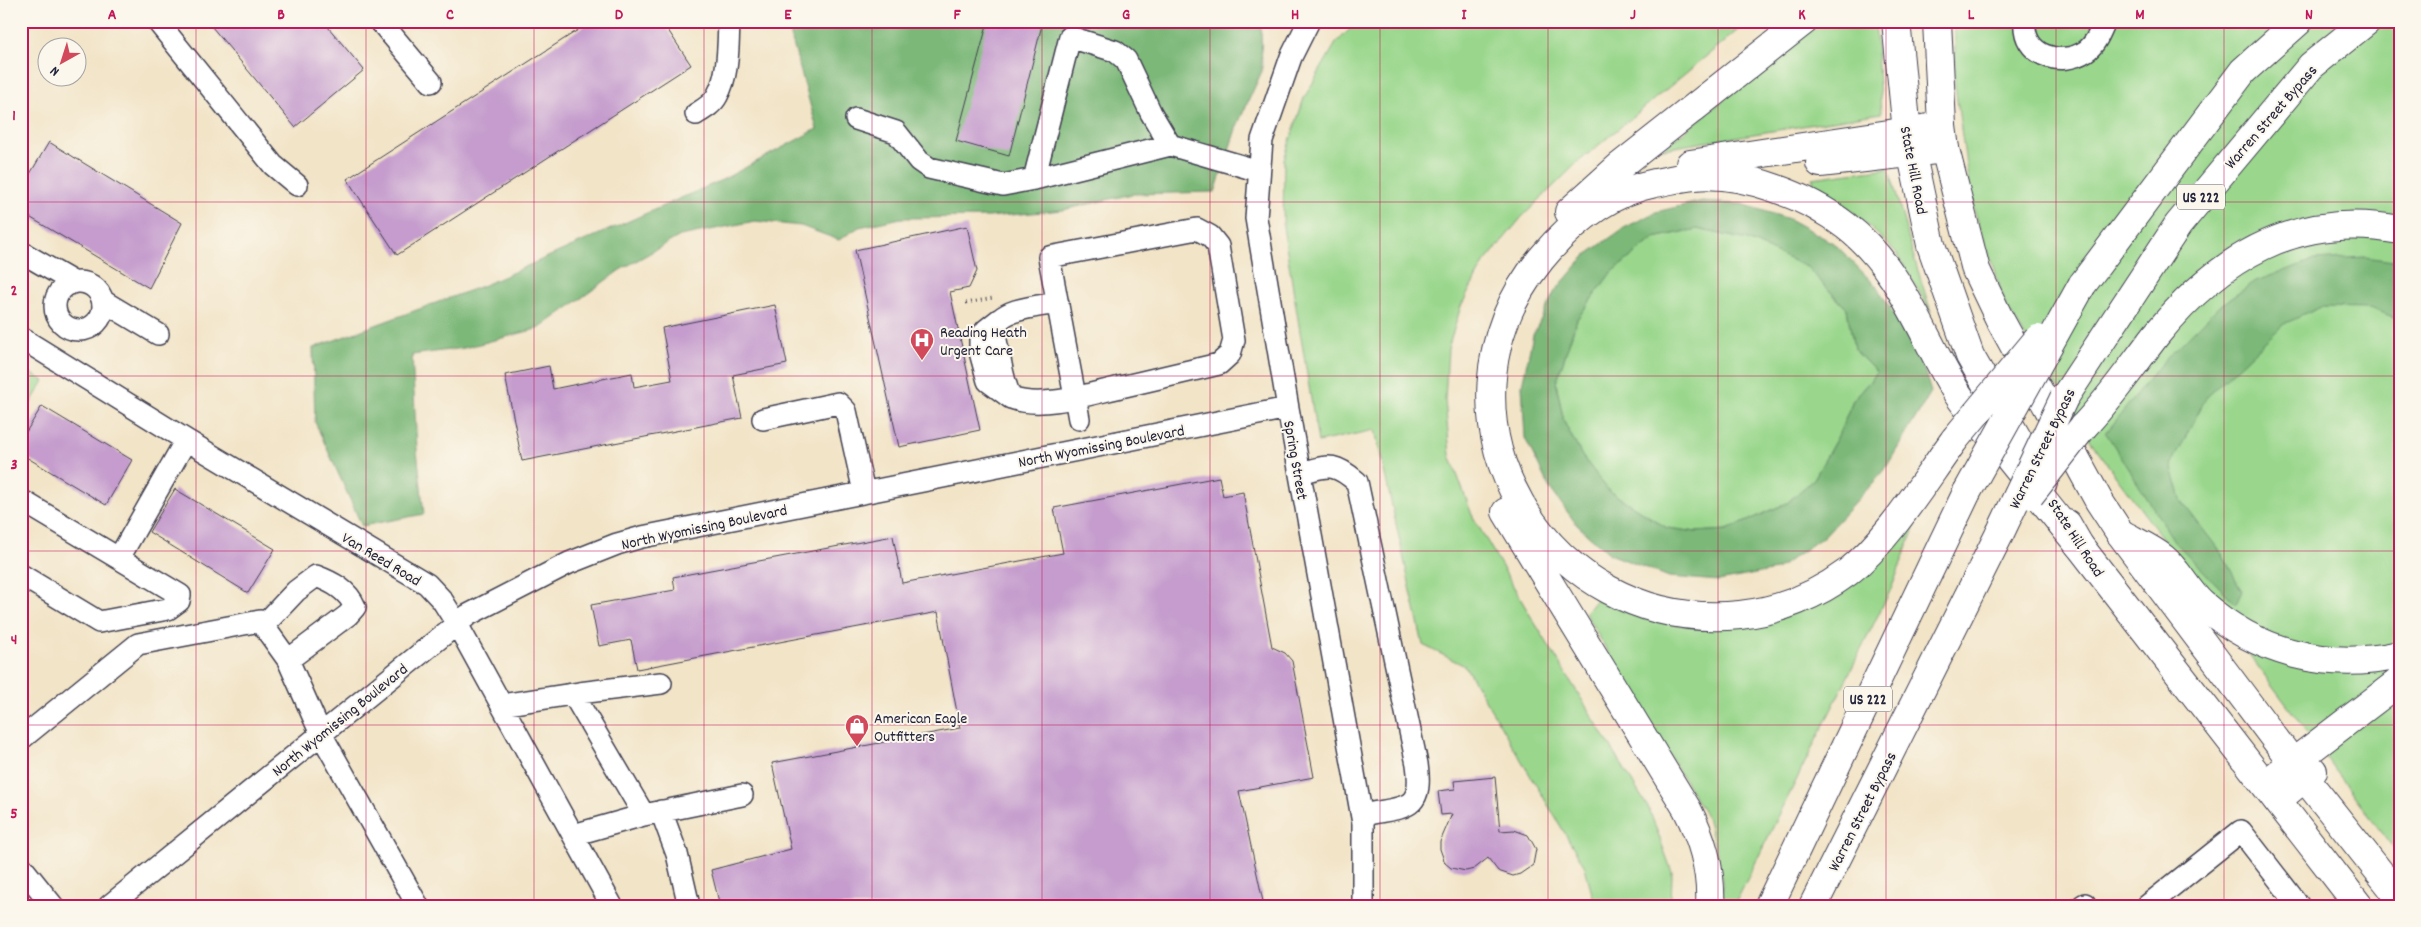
<svg xmlns="http://www.w3.org/2000/svg" width="2421" height="927" font-family="Dekko,sans-serif">
<style>
.green{fill:#9ad78c;stroke:#5e7c64}
.forest{fill:#7bb878;stroke:#4e6d5a;fill-rule:evenodd}
.building{fill:#c59ccd}
.lines{fill:none;stroke-linecap:round;stroke-linejoin:round}
.minor-casing{stroke:#413f50;stroke-width:24}
.major-casing{stroke:#413f50;stroke-width:30}
.highway-casing{stroke:#413f50;stroke-width:30}
.path{stroke:#413f50;stroke-width:3;stroke-dasharray:1 4;stroke-linecap:butt}
.minor{stroke:#fff;stroke-width:21}
.major{stroke:#fff;stroke-width:28}
.highway{stroke:#fff;stroke-width:28}
.highway-bridge-casing{stroke:#413f50;stroke-width:30;stroke-linecap:butt}
.highway-bridge{stroke:#fff;stroke-width:28}
.grid{fill:none;stroke:#c2185b;stroke-width:1;stroke-opacity:0.55}
.labels{text-anchor:middle;stroke-width:4;stroke-linejoin:round;paint-order:stroke}
.shield{fill:#fbf7ec;stroke:#636270;stroke-width:1}
.shield-label{font-size:15px;font-weight:bold;fill:#22223b}
.street-label{font-size:16px;fill:#22223b;stroke:#fbf7ec}
.poi-label{font-size:16px;fill:#22223b;stroke:#fbf7ec;text-anchor:start}
.neatline{fill:none;stroke:#c2185b;stroke-width:2}
.grid-label{font-size:16px;text-anchor:middle;font-weight:bold;fill:#c2185b}
</style>
<rect width="100%" height="100%" fill="#fbf7ec"/>
<filter id="ink" filterUnits="userSpaceOnUse"><feTurbulence type="fractalNoise" baseFrequency=".02" numOctaves="2"/><feDisplacementMap in="SourceGraphic" scale="10" xChannelSelector="R" yChannelSelector="G"/><feConvolveMatrix kernelMatrix="1 2 1 2 8 2 1 2 1" color-interpolation-filters="sRGB"/></filter>
<filter id="wash" filterUnits="userSpaceOnUse"><feTurbulence type="fractalNoise" baseFrequency=".0096" numOctaves="4" result="noise"/><feDisplacementMap in="SourceGraphic" scale="20" xChannelSelector="R" yChannelSelector="G"/><feGaussianBlur stdDeviation="1.12" result="paint"/><feColorMatrix in="noise" values="0 0 0 0 0 0 0 0 0 0 0 0 0 0 0 0 0 1.4 0 .05"/><feComposite in="paint" operator="in"/></filter>
<g filter="url(#wash)">
<rect width="100%" height="100%" fill="#f2e4c7"/>
<!-- green -->
<path class="green" d="M1358 21H1749L1577 163 1521 218 1484 263 1461 306 1448 349 1445 400 1450 455 1472 515 1530 615 1649 809 1672 872 1671 906H1595L1585 867 1465 666 1423 645 1375 430 1318 442 1283 227 1284 159 1304 98 1336 43Z
M1821 21H1875L1881 113 1663 149Z
M1955 21H2400V857L2096 449 2006 306 1971 200 1955 86Z
M1889 168 1914 258 1931 312 1896 252 1858 216 1838 201 1818 191 1812 178Z
M1697 229 1748 240 1807 267 1847 309 1854 349 1877 373 1853 400 1838 436 1814 479 1787 503 1752 519 1727 530 1697 532 1667 528 1609 491 1582 456 1564 422 1556 383 1577 319 1610 274 1654 238Z
M21 367 44 381 21 419Z
M1907 522 1915 526 1892 587 1734 906H1724C1723 875 1716 847 1707 818L1585 613 1598 597 1654 621 1688 626 1755 625Z"/>
<!-- forest -->
<path class="forest" d="M806 21H1256L1261 25 1262 71 1237 126 1215 192 1132 194 1063 210 989 217 901 218 859 227 839 240 801 226 755 221 680 236 620 270 540 328 464 348 412 355 417 450 424 514 362 526 315 422 313 348 482 286 724 179 817 129 790 33Z
M1698 202 1742 204 1789 219 1835 244 1876 286 1919 354 1931 392 1884 471 1824 536 1776 570 1719 581 1669 577 1610 554 1577 525 1549 487 1525 438 1522 385 1533 335 1555 291 1586 255 1624 228 1656 212ZM1697 229 1748 240 1807 267 1847 309 1854 349 1877 373 1853 400 1838 436 1814 479 1787 503 1752 519 1727 530 1696 532 1667 528 1609 491 1582 456 1564 422 1556 383 1577 319 1610 274 1654 238Z
M2365 257 2400 262V319L2369 308 2321 307 2284 324 2207 396 2171 465 2182 502 2222 554 2242 591 2236 604 2174 541 2106 433 2159 366 2218 307 2256 281 2314 260Z"/>
<g id="blocks">
<!-- building -->
<path class="building" d="M207 21H323L364 70 295 127Z
M592 21H662L691 65 397 255 347 179Z
M988 21H1027L1042 25 1009 156 956 141Z
M49 142 182 223 149 288 21 212V189Z
M967 226 977 271 969 288 950 292 980 430 899 447 855 250Z
M775 305 787 364 733 375 742 418 522 461 505 375 549 366 553 389 632 373 634 387 672 380 662 328Z
M42 406 132 460 106 505 21 454V440Z
M1219 477 1223 496 1243 492 1272 647 1285 653 1292 661 1314 777 1239 791 1264 906H720L711 870 791 849 772 763 960 728 938 612 637 669 631 640 599 646 591 605 675 590 673 577 893 536 902 583 1063 553 1054 508Z
M175 489 275 549 248 593 149 532Z
M1495 777 1500 831 1514 830 1528 835 1536 849 1533 865 1520 874 1513 876 1498 871 1488 858 1474 869 1466 871 1451 868 1445 863 1440 849V842L1452 814 1441 815 1438 791 1455 789 1454 781Z"/>
</g>
</g>
<g filter="url(#ink)">
<use href="#blocks" fill-opacity="0" stroke="#413f50" stroke-width="1"/>
<g class="lines">
<!-- minor casing -->
<g class="minor-casing">
<path id="minor" d="M157 21 273 165 297 185
M380 21 431 82
M1309 21 1291 57 1262 140 1256 218 1288 408 1363 823V906
M2025 21C2022 55 2060 68 2086 51 2096 44 2100 32 2105 21
M696 114C704 109 713 104 717 96 729 75 728 45 729 21
M856 119 896 132 919 161 929 168 1003 185 1034 179
M1170 145 1034 179 1070 37 1115 51 1126 60 1151 113 1170 145 1259 171
M21 252 73 282
M55 306a24 24 0 1 1 48 0a24 24 0 1 1-48 0Z
M103 301 158 334
M1058 303C1042 306 1000 308 996 327 994 336 997 345 999 354 1002 370 1004 384 1011 398 1043 410 1092 393 1125 386 1156 379 1188 371 1219 364L1230 354 1234 340 1218 246 1210 236 1197 229 1049 257 1075 397 1079 419
M1000 319 986 330 980 339V352L988 381 1011 398
M21 338 186 440 427 584 442 600 457 624 612 906
M763 419 838 403 846 411 864 492
M1300 473C1328 466 1333 461 1357 482L1417 764C1424 814 1402 806 1362 815
M21 500 180 595 179 601 168 609 99 622 21 575
M119 558 186 440
M263 626 296 591 316 576C332 582 348 590 355 607L348 615 288 660
M573 694 644 815 742 795
M502 705 579 693 661 683
M21 739 138 644 260 621 288 660 321 734 418 906
M661 811 677 854 689 906
M573 835 644 815
M21 866 53 906
M109 906 468 615 569 563 617 544 642 537 1288 408
M2082 906 2085 904
M2147 906 2241 831 2299 906"/>
</g>
<!-- major casing -->
<g class="major-casing">
<path id="major" d="M1896 21 1907 132 1931 245 1970 356 2043 483
M1937 21 1942 126 1945 149 1976 270 1999 318 2099 501 2120 533 2293 763 2400 898
M2067 524 2079 545 2359 906"/>
</g>
<!-- highway casing -->
<g class="highway-casing">
<path id="highway" d="M1820 163 1945 149
M1690 164 1942 126
M1569 212 1620 166 1804 21
M2082 285 2243 71 2299 21
M2064 398 2178 225 2311 66 2367 21
M2083 427C2110 399 2132 366 2156 335 2219 257 2297 210 2400 230
M1955 439C1924 481 1889 540 1848 572 1817 595 1779 611 1740 615 1545 635 1415 415 1541 259 1570 224 1609 192 1655 183 1668 181 1681 177 1694 176 1743 171 1808 196 1846 226 1902 269 1921 335 1957 393 1968 410 1983 426 1996 442 2024 476 2051 511 2079 545
M1506 512 1687 809C1703 840 1712 871 1710 906
M2120 533C2134 541 2151 548 2163 558 2178 570 2187 591 2202 604 2258 653 2327 671 2400 655
M2265 784 2400 681
M2277 800 2313 771
M1769 906 1967 492
M1813 906 2000 533"/>
</g>
<!-- path -->
<path class="path" d="M966 303 993 298"/>
<!-- minor -->
<use href="#minor" class="minor"/>
<!-- major -->
<use href="#major" class="major"/>
<!-- highway -->
<use href="#highway" class="highway"/>
<!-- highway-bridge casing -->
<g class="highway-bridge-casing">
<path id="highway-bridge" d="M1955 439 2038 339
M1967 492 2082 285
M2030 495 2083 427
M2000 533 2064 398"/>
</g>
<!-- highway-bridge -->
<use href="#highway-bridge" class="highway-bridge"/>
</g>
</g>
<!-- grid -->
<path class="grid" d="M196 21V906M366 21V906M534 21V906M704 21V906M872 21V906M1042 21V906M1210 21V906M1380 21V906M1548 21V906M1718 21V906M1886 21V906M2056 21V906M2224 21V906M21 202H2400M21 376H2400M21 551H2400M21 725H2400"/>
<!-- icons -->
<defs>
<g id="hospital-pin" transform="scale(1.25)"><path d="M0 17L-7.5 6A9.5 9.5 0 1 1 7.5 6Z" fill="#d1495b" stroke="#fbf7ec"/><path d="M-5-5h3v3.5h4V-5h3V5h-3V1.5h-4V5h-3Z" fill="#fff"/></g>
<g id="shop-pin" transform="scale(1.25)"><path d="M0 17L-7.5 6A9.5 9.5 0 1 1 7.5 6Z" fill="#d1495b" stroke="#fbf7ec"/><path d="M-5-2.5h2.3a2.7 3.5 0 0 1 5.4 0H5L5.5 6h-11ZM-1.5-2.5h3a1.5 2.3 0 0 0-3 0Z" fill="#fff"/></g>
</defs>
<g fill-rule="evenodd">
<use href="#hospital-pin" x="922" y="340"/>
<use href="#shop-pin" x="857" y="726"/>
</g>
<g class="labels">
<!-- shield labels -->
<g class="shield">
<rect x="2177" y="184.5" width="48" height="25" rx="4"/>
<rect x="1844" y="686.5" width="48" height="25" rx="4"/>
</g>
<g class="shield-label">
<text x="2201" y="202">US 222</text>
<text x="1868" y="704">US 222</text>
</g>
<!-- street labels -->
<g class="street-label">
<text transform="translate(2270 116) rotate(-49)" y="6">Warren Street Bypass</text>
<text transform="translate(1915 170) rotate(79)" y="6">State Hill Road</text>
<text transform="translate(1101 445) rotate(-11)" y="6">North Wyomissing Boulevard</text>
<text transform="translate(2041 448) rotate(-64)" y="6">Warren Street Bypass</text>
<text transform="translate(1297 460) rotate(80)" y="6">Spring Street</text>
<text transform="translate(704 526) rotate(-12)" y="6">North Wyomissing Boulevard</text>
<text transform="translate(2077 537) rotate(57)" y="6">State Hill Road</text>
<text transform="translate(382 558) rotate(31)" y="6">Van Reed Road</text>
<text transform="translate(339 719) rotate(-39)" y="6">North Wyomissing Boulevard</text>
<text transform="translate(1861 811) rotate(-63)" y="6">Warren Street Bypass</text>
</g>
<!-- poi labels -->
<g class="poi-label">
<text x="940" y="337">Reading Heath<tspan x="940" dy="18">Urgent Care</tspan></text>
<text x="874" y="723">American Eagle<tspan x="874" dy="18">Outfitters</tspan></text>
</g>
</g>
<!-- margin -->
<rect width="2421" height="927" fill="none" stroke="#fbf7ec" stroke-width="55"/>
<!-- north arrow -->
<g transform="translate(62 62) rotate(219)"><circle r="24" fill="#fbf7ec" stroke="#a4a2a5"/>
<path d="M0-4L9 19L0 12L-9 19Z" fill="#d1495b"/>
<text y="-8" font-size="14" font-weight="bold" text-anchor="middle" fill="#22223b">N</text>
</g>
<rect x="28" y="28" width="2366" height="872" class="neatline"/>
<g class="grid-label">
<text x="112" y="19">A</text>
<text x="281" y="19">B</text>
<text x="450" y="19">C</text>
<text x="619" y="19">D</text>
<text x="788" y="19">E</text>
<text x="957" y="19">F</text>
<text x="1126" y="19">G</text>
<text x="1295" y="19">H</text>
<text x="1464" y="19">I</text>
<text x="1633" y="19">J</text>
<text x="1802" y="19">K</text>
<text x="1971" y="19">L</text>
<text x="2140" y="19">M</text>
<text x="2309" y="19">N</text>
<text x="14" y="120">1</text>
<text x="14" y="295">2</text>
<text x="14" y="469">3</text>
<text x="14" y="644">4</text>
<text x="14" y="818">5</text>
</g>
</svg>
